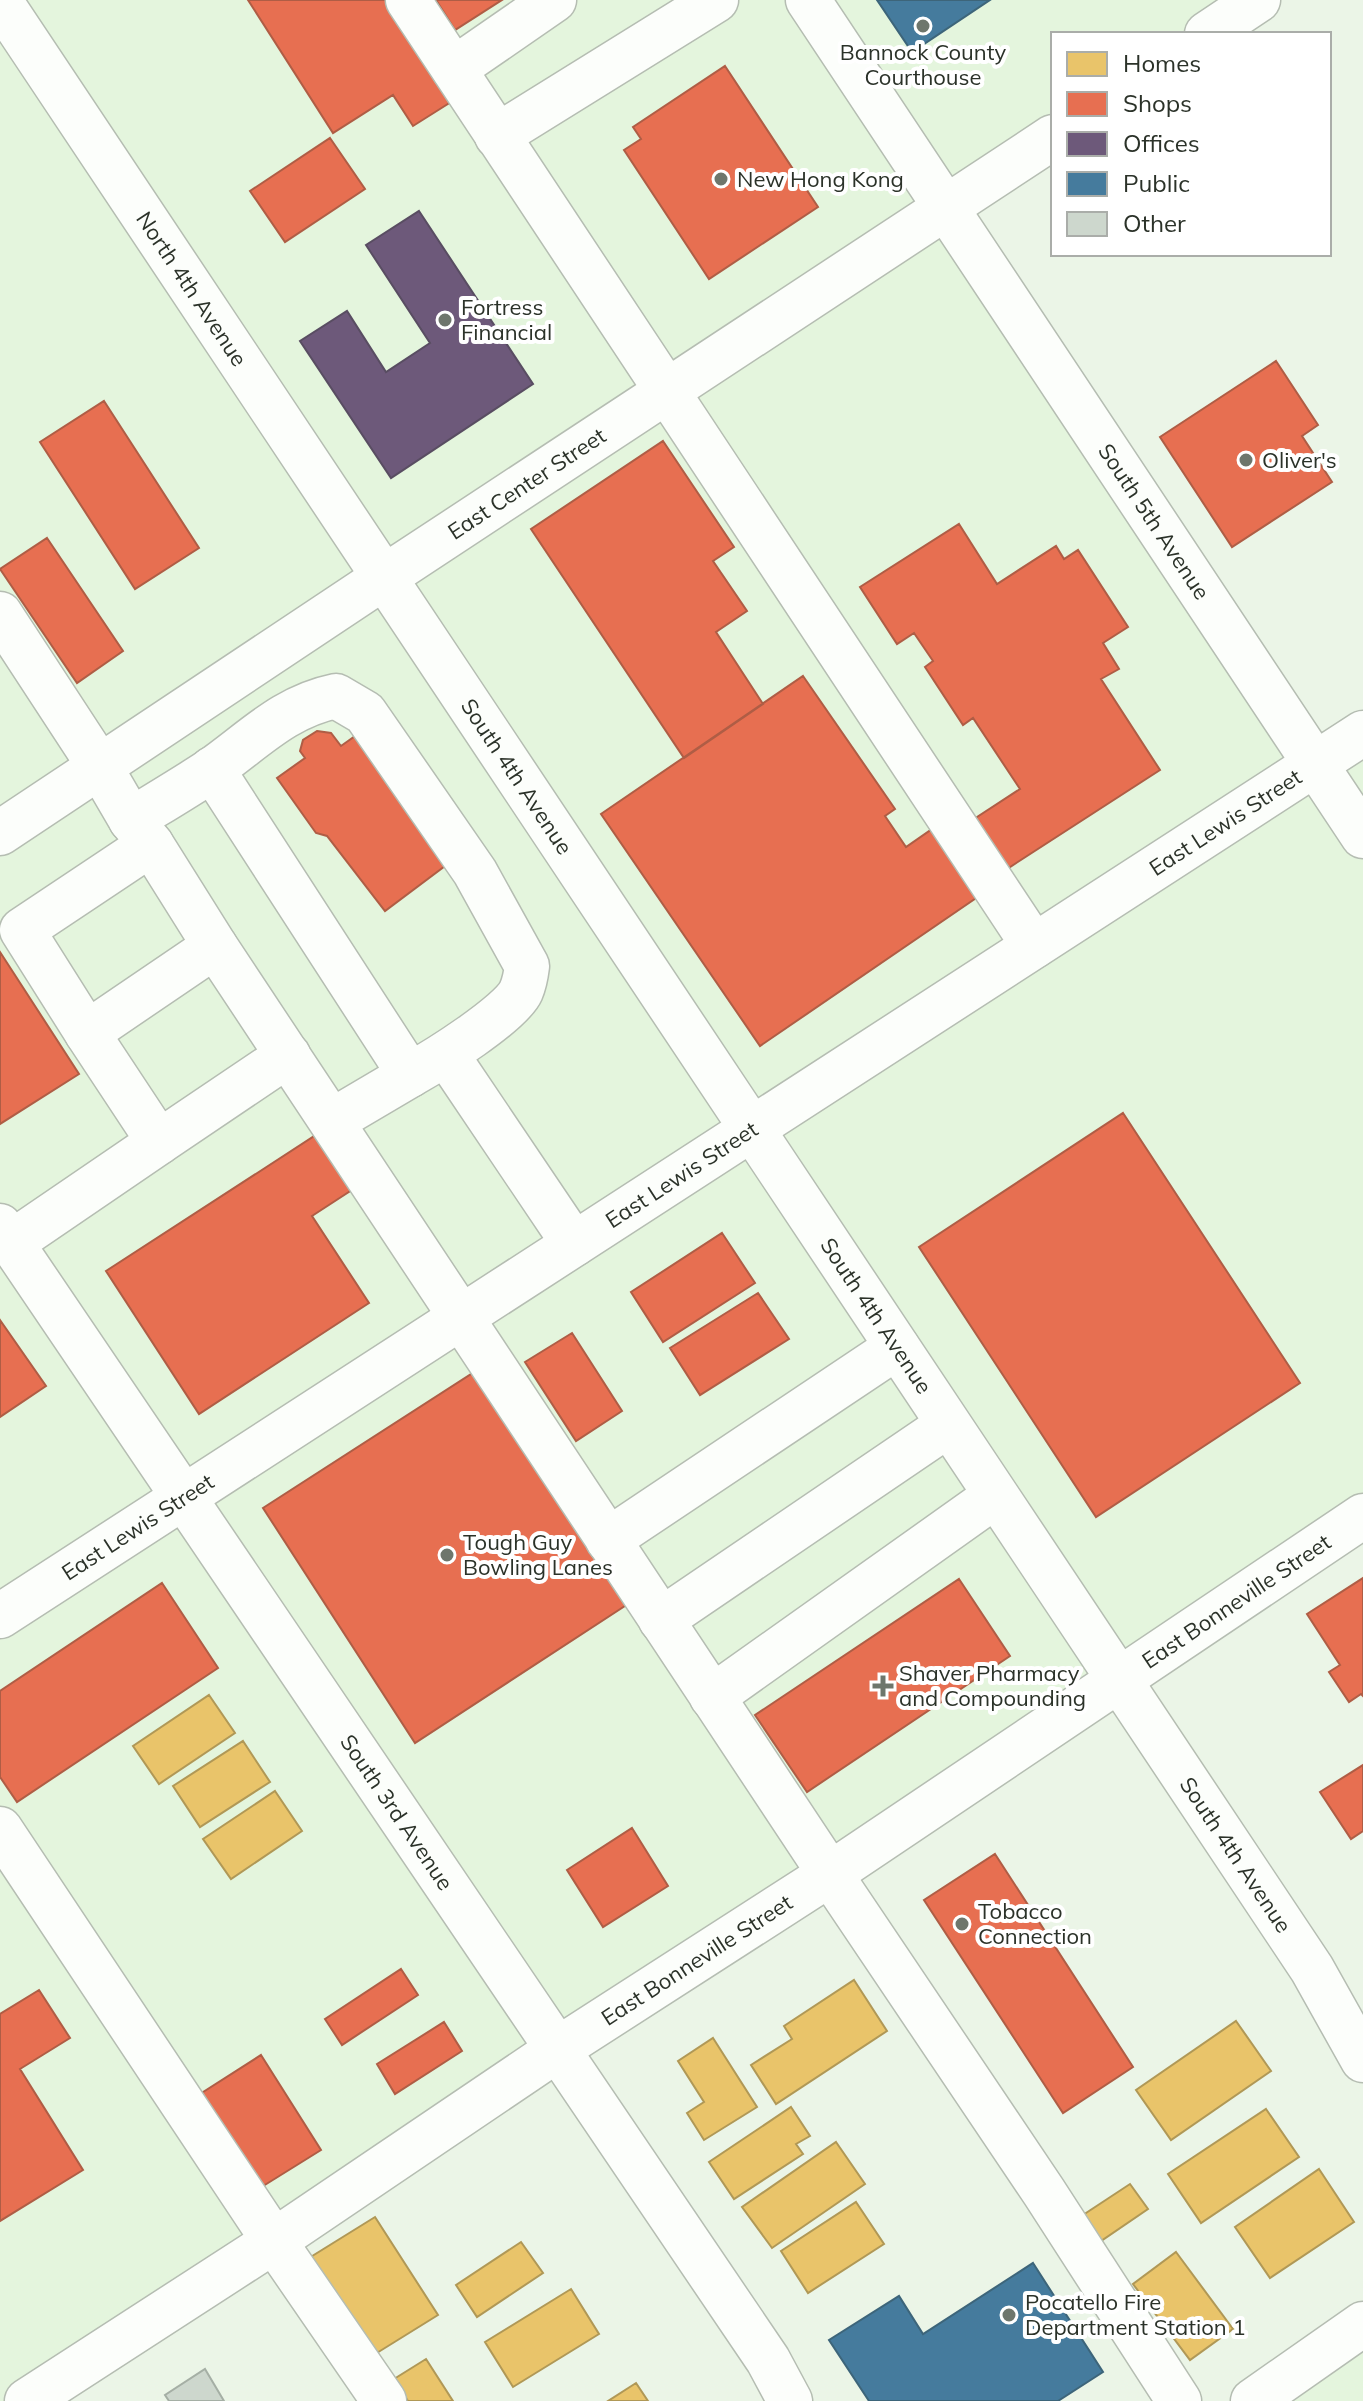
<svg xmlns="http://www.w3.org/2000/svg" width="1363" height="2401" font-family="Mulish,sans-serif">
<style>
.built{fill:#e4f5dd}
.homes{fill:#e9c46a;stroke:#b09856;stroke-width:2}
.shops{fill:#e76f51;stroke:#af5d45;stroke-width:2}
.offices{fill:#6d597a;stroke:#594d62;stroke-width:2}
.public{fill:#457b9d;stroke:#3d657a;stroke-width:2}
.building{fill:#cdd7cd;stroke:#a5afa5;stroke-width:2}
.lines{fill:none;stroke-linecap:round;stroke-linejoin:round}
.minor-casing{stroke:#b5bdb2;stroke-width:47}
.major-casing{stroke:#b5bdb2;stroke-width:47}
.minor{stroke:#fcfefb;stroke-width:44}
.major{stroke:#fcfefb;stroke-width:44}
.poi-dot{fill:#6e766c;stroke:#fff;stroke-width:3}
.labels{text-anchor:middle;stroke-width:8;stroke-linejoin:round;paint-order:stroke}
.poi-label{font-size:22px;fill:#2b3229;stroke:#fff;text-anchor:start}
.street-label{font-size:22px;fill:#2b3229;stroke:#fff}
</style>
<rect width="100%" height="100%" fill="#ebf5e7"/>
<!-- built -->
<path class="built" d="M0 0H1258L1207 34H1053V137L946 209 1315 763 1363 733V1516L26 2401H0Z
M1363 2341V2401H1291Z"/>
<!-- homes -->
<path class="homes" d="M209 1695 235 1733 159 1784 133 1746Z
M243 1741 270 1782 200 1827 173 1786Z
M275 1791 302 1831 231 1879 203 1839Z
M854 1980 887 2031 776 2104 751 2065 792 2039 784 2026Z
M1236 2021 1271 2071 1171 2140 1136 2090Z
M713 2038 757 2107 704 2140 687 2113 704 2102 678 2061Z
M791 2107 810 2136 796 2144 803 2154 734 2199 709 2162Z
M1266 2109 1299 2157 1201 2223 1168 2174Z
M836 2142 865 2184 772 2248 742 2207Z
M1319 2169 1354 2222 1270 2278 1235 2227Z
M1130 2184 1148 2209 1101 2241 1083 2215Z
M856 2202 884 2244 808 2293 781 2251Z
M375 2217 438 2315 372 2356 309 2258Z
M521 2242 543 2273 477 2317 456 2285Z
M1176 2252 1233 2329 1190 2360 1133 2284Z
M571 2289 599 2334 513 2387 485 2342Z
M426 2359 453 2401H408L394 2379Z
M636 2383 648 2401H608Z"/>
<!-- shops -->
<path class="shops" d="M248 0H386L451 102 413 126 393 95 333 133Z
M436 0H502L455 30Z
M725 66 818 207 709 279 624 150 641 139 633 127Z
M330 138 365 189 285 242 250 191Z
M1276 361 1318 425 1302 436 1332 482 1232 547 1160 437Z
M104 401 199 548 135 589 40 442Z
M663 441 734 547 713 561 747 611 716 632 763 704 684 758 531 529Z
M959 524 997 584 1056 546 1064 559 1078 550 1128 627 1103 643 1119 669 1101 679 1160 770 1007 869 974 819 1020 789 973 718 963 725 925 667 933 661 914 633 897 644 860 587Z
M47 538 123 651 77 683 0 569Z
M803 676 895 809 885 816 906 847 935 827 982 894 760 1046 601 814Z
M317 731 331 733 341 746 358 734 449 863 385 911 327 836 316 833 277 778 305 758 300 751 303 740Z
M0 952 79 1074 0 1124Z
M1123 1113 1300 1383 1096 1517 919 1247Z
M322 1131 358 1186 312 1216 369 1303 199 1414 106 1271Z
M722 1233 755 1283 663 1342 631 1292Z
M758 1293 789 1339 700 1395 670 1348Z
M0 1320 46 1386 0 1417Z
M572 1333 622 1411 576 1441 525 1362Z
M479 1369 631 1602 415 1743 263 1508Z
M1363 1578V1696L1361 1694 1349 1702 1329 1672 1340 1665 1307 1614Z
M959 1579 1010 1656 807 1792 755 1715Z
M162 1583 218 1668 17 1802 0 1777V1691Z
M1363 1765V1831L1351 1839 1320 1792Z
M632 1828 668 1886 603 1927 567 1870Z
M995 1854 1133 2067 1063 2113 924 1900Z
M401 1969 418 1995 342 2045 325 2019Z
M39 1990 70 2038 20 2069 83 2170 0 2221V2014Z
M444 2022 462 2051 395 2094 377 2064Z
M261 2055 321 2150 260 2188 200 2094Z"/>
<!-- offices -->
<path class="offices" d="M419 211 533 384 391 478 300 341 347 311 386 372 430 343 366 245Z"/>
<!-- public -->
<path class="public" d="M877 0H990L912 52Z
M1033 2263 1103 2372 1058 2401H869L829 2340 899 2296 923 2334Z"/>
<!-- building -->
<path class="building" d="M205 2369 224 2401H169L165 2395Z"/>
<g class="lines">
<!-- minor casing -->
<g class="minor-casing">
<g id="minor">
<path d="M408 0 1034 946"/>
<path d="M454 69 554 0"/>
<path d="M497 136 716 0"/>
<path d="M0 614 100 767 131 820 151 844 215 946 830 1874 1044 2192 1179 2401"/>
<path d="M212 769 410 1075 332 1121"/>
<path d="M131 820C157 804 184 788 210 771 253 741 283 707 336 696L365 713 475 872 527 966C526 974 524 984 521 991 511 1014 435 1061 410 1075"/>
<path d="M0 833 383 578"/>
<path d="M151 844 22 930 87 1033 215 946"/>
<path d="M446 1054 574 1244"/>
<path d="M159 1142 288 1055"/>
<path id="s1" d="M0 1226 768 2360 790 2401"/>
<path d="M11 1243 159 1142 87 1033"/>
<path d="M608 1540 897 1347"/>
<path id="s2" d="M0 1616 1363 733"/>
<path d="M661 1620 948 1425"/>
<path d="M712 1697 995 1496"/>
<path d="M0 1829 274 2241 384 2401"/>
<path id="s3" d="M27 2401 274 2241 558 2049 830 1874 1363 1516"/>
<path d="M1253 2401 1363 2324"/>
</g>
</g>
<!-- major casing -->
<g class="major-casing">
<g id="major">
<path id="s4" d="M808 0 1363 836"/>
<path id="s5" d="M0 1 1312 1969 1363 2060"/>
<path d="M1207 34 1258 0"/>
<path id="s6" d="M383 578 1053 137"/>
</g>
</g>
<!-- minor -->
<use href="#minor" class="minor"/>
<!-- major -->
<use href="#major" class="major"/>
</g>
<!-- markers -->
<g class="poi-dot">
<circle cx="923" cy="26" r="8"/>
<circle cx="721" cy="179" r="8"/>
<circle cx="445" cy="320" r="8"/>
<circle cx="1246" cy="460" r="8"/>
<circle cx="447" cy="1555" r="8"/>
<path d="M879 1674h8v8h8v8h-8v8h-8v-8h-8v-8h8z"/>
<circle cx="962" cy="1924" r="8"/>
<circle cx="1009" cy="2315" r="8"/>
</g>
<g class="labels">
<!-- poi labels -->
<g class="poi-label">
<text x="923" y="60" text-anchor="middle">Bannock County<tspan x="923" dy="25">Courthouse</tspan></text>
<text x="737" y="187">New Hong Kong</text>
<text x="461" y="315">Fortress<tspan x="461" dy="25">Financial</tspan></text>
<text x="1262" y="468">Oliver's</text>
<text x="463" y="1550">Tough Guy<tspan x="463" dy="25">Bowling Lanes</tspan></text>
<text x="899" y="1681">Shaver Pharmacy<tspan x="899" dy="25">and Compounding</tspan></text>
<text x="978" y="1919">Tobacco<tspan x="978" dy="25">Connection</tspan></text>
<text x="1025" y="2310">Pocatello Fire<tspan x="1025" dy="25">Department Station 1</tspan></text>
</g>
<!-- street labels -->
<g class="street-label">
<text dy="8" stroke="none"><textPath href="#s5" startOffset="346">North 4th Avenue</textPath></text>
<text dy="8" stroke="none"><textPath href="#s6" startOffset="172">East Center Street</textPath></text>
<text dy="8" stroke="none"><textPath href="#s4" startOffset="626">South 5th Avenue</textPath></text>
<text dy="8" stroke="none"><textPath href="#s5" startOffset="932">South 4th Avenue</textPath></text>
<text dy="8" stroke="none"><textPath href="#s2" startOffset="1460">East Lewis Street</textPath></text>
<text dy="8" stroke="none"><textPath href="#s2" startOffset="812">East Lewis Street</textPath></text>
<text dy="8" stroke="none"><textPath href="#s5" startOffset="1580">South 4th Avenue</textPath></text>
<text dy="8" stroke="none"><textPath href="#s2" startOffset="164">East Lewis Street</textPath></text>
<text dy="8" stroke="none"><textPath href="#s3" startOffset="1450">East Bonneville Street</textPath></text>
<text dy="8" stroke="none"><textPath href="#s1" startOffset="708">South 3rd Avenue</textPath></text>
<text dy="8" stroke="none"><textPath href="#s5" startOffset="2228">South 4th Avenue</textPath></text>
<text dy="8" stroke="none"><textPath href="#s3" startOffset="802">East Bonneville Street</textPath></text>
</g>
</g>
<!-- legend -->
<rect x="1051" y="32" width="280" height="224" fill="#ffffff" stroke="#aaada9" stroke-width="2"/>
<rect x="1067" y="52" width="40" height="24" fill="#e9c46a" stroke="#aaada9" stroke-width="2"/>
<text x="1123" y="72" font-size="24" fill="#2b3229">Homes</text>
<rect x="1067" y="92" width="40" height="24" fill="#e76f51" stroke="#aaada9" stroke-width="2"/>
<text x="1123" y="112" font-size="24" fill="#2b3229">Shops</text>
<rect x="1067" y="132" width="40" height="24" fill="#6d597a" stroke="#aaada9" stroke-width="2"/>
<text x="1123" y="152" font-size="24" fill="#2b3229">Offices</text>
<rect x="1067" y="172" width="40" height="24" fill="#457b9d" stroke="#aaada9" stroke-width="2"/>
<text x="1123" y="192" font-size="24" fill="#2b3229">Public</text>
<rect x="1067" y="212" width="40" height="24" fill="#cdd7cd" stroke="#aaada9" stroke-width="2"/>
<text x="1123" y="232" font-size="24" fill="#2b3229">Other</text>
</svg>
